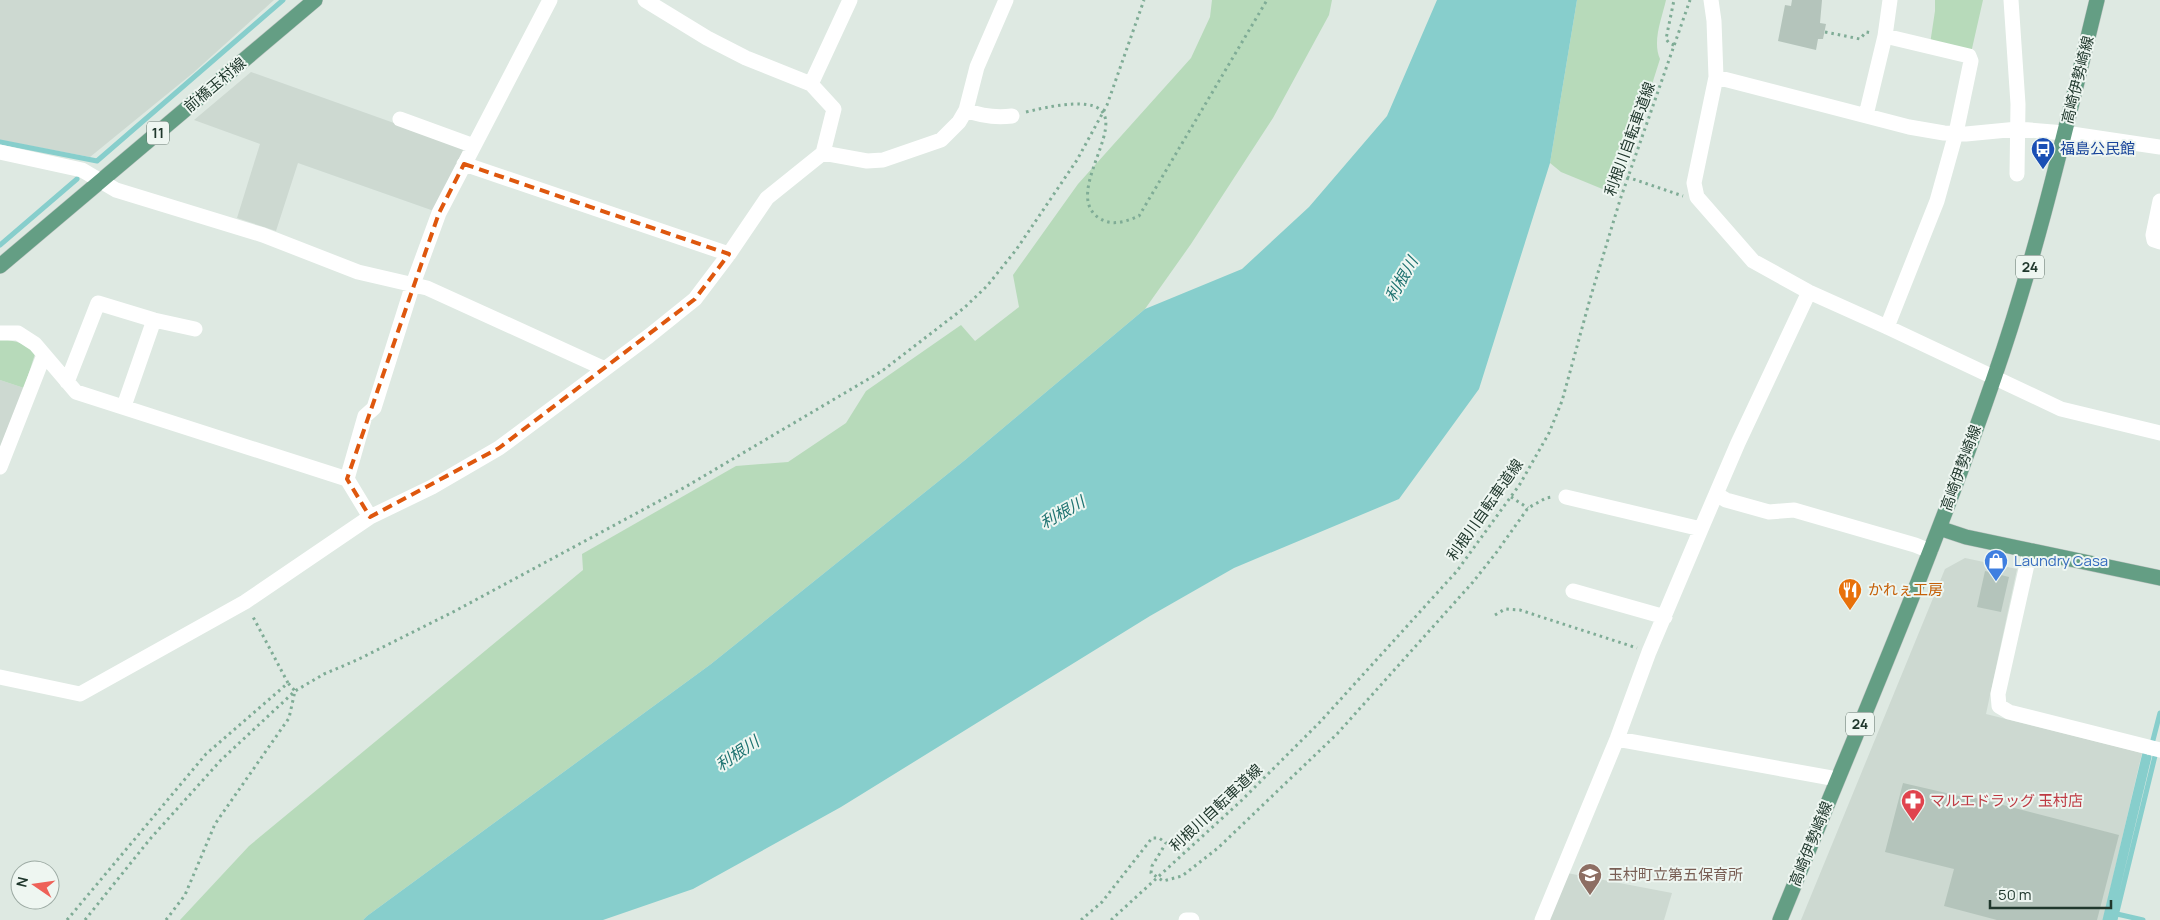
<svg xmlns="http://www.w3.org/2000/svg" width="2160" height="920" font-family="Manrope,'Noto Sans JP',sans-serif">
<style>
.built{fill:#cdd9d1}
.green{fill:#b7daba}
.water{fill:#87cecc}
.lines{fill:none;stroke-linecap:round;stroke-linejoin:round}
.stream{stroke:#87cecc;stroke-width:5}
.building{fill:#b4c4bb}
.major-casing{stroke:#bcc3c0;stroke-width:16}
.path{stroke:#7fac96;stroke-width:3;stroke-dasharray:2.5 4;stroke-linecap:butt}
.minor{stroke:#fff;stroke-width:15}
.major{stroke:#649e84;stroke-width:15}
.marked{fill:none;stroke:#de570e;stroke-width:4;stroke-dasharray:10 6;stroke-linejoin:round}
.labels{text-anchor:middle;stroke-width:4;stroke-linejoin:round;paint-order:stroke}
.shield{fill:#eef6f1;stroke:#5e7168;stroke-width:1}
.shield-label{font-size:14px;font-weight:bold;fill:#20382d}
.street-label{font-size:15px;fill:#20382d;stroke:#eef6f1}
.transit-label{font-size:15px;fill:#164399;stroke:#eef6f1;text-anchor:start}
.shop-label{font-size:15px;fill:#366cbe;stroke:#eef6f1;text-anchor:start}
.food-label{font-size:15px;fill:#c56008;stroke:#eef6f1;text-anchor:start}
.health-label{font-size:15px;fill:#be3a42;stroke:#eef6f1;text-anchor:start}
.education-label{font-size:15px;fill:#785e54;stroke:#eef6f1;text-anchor:start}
.water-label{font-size:16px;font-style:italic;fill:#1d7270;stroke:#eef6f1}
</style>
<rect width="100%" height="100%" fill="#dee9e2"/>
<!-- built -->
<path class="built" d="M0 0H274L193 73 90 157 0 140Z
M251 72 464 148 434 211 298 163 276 231 237 218 260 144 194 120Z
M0 380 24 388 0 448Z
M1965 558 2017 569 1986 714 2142 753 2103 920H1801L1945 569Z
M1567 873 1672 893 1664 920H1549Z"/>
<!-- green -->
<path class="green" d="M1212 0H1332L1329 15 1273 118 1191 244 1145 309 965 460 711 664 367 916 363 920H180L249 846 583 570 582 554 736 466 788 462 846 423 866 391 961 325 975 341 1019 307 1013 275 1078 184 1191 58 1210 17Z
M1577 0H1666C1662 18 1652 41 1660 59L1617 195 1561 172 1550 163Z
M1935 0H1983L1971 53 1930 44 1935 11Z
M0 339C15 341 25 342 35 354L24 388 0 380Z"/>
<!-- water -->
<path class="water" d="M1437 0H1577L1550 163 1479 389 1399 499 1234 568 1150 616 841 807 693 889 603 920H363L367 916 711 664 965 460 1145 309 1242 269 1309 207 1387 116Z"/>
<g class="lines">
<!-- stream -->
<path class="stream" d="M0 142 97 161 283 0
M0 245 77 179
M2153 740 2160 713
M2117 914 2143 920
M2105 920 2145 753
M2110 920 2149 757
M2115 920 2155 756"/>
</g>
<!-- building -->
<path class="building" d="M1792 0H1822L1820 23 1826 24 1823 39H1818L1816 50 1778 41 1785 5 1791 6Z
M1985 571 2009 577 2001 612 1977 607Z
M1903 783 1972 799V797L2119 835 2097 920H1997L1944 906 1954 869 1885 852Z"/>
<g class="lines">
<!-- major casing -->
<g class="major-casing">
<path id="major" d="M0 266 315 0
M1939 528 1966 537 2160 578
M1780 920C1853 740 1931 561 1994 378 2037 254 2066 127 2097 0"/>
</g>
<!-- path -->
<path class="path" d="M1825 32 1860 39 1866 32 1872 33
M1674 45 1669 43 1666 39 1674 0
M1026 112C1184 73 1050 186 1099 218 1112 227 1127 221 1139 216L1267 0
M1627 177 1683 196
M1511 497 1528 508
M1495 615 1505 609 1520 610 1637 648
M67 920 206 754 288 683 252 615
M85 920 150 839 221 760 295 691 324 674 357 660 455 611 687 486 882 371 964 308 987 286 1016 250 1077 160 1107 105 1144 0
M166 920 185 895 215 824 289 718 295 691 288 683
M1081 920 1102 902 1152 838H1159L1166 843 1152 866 1151 873 1163 881 1182 876 1218 848 1337 734 1473 582 1496 553 1528 508 1546 498 1552 497
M1111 920 1241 801 1320 722 1457 571 1520 484 1549 433 1562 401 1590 299 1620 200 1690 0"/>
<!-- minor -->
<path class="minor" d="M1711 0 1714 21 1716 77 1694 183 1697 197 1753 261 1809 292 1887 327 2061 409 2160 433
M2011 0 2018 104 2017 174
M1885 36 1969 56 1971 61 1956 133 1937 201 1887 327
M1716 77 1909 127 1944 133 1966 134 2018 129 2065 133 2160 147
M811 84 850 0
M966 110C981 116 996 118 1012 116
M1866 115 1885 36 1890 0
M400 119 474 146
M0 152 82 170 116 190 263 235 358 272 427 288 605 369
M823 153 867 161 883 160 941 140 959 122 966 110 977 67 1006 0
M464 164 729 254
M2160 201 2153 235 2154 240 2160 242
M0 333H18L35 344 76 392 347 479 370 517
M67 382 98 303 154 320 195 329
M124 406 154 320
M0 467 44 355
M347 479 365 416 374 408 413 284 439 213 550 0
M1716 494 1726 500 1769 512 1794 510 1915 545 1930 551
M1566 497 1701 529
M2030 551 1998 694 1999 706 2009 712 2160 750
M1573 591 1665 617
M0 677 80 694 245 602 370 517 432 487 499 448 649 336 695 299 729 254 767 198 823 153 834 109 811 84 746 58 707 38 645 0
M1617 739 1837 779
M1186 920H1192
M1542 920 1617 739 1649 652 1701 529 1738 443 1809 292"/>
<!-- major -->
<use href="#major" class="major"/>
</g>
<!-- marked area -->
<path class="marked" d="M464 164 729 254 695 299 499 448 370 517 347 479 439 213Z"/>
<!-- icons -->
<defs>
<g id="bus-pin" transform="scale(1.25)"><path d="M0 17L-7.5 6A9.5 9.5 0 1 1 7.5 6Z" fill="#1a4fb4" stroke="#eef6f1"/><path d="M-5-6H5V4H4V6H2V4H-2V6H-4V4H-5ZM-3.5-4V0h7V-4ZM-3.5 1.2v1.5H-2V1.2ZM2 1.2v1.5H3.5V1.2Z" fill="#fff"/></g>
<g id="shop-pin" transform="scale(1.25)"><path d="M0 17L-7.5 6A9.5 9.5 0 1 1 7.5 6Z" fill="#3f7fe0" stroke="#eef6f1"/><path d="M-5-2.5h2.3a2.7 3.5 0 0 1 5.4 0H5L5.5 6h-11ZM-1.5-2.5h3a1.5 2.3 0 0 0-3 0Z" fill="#fff"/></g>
<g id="restaurant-pin" transform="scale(1.25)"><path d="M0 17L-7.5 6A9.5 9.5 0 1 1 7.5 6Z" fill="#e8710a" stroke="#eef6f1"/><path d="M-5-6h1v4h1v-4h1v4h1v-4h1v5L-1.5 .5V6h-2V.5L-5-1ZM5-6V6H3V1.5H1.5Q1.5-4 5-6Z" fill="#fff"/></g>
<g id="pharmacy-pin" transform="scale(1.25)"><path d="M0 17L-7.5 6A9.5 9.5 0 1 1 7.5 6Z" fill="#e0444e" stroke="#eef6f1"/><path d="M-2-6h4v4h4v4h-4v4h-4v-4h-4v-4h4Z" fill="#fff"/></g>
<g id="school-pin" transform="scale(1.25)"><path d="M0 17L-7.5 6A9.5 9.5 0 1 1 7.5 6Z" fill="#8d6e63" stroke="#eef6f1"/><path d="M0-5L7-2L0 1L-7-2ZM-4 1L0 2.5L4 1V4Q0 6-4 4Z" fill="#fff"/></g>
</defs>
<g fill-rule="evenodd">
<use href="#bus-pin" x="2043" y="149"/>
<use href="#shop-pin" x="1996" y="561"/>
<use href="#restaurant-pin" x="1850" y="590"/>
<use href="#pharmacy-pin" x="1913" y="801"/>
<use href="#school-pin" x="1590" y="875"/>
</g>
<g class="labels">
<!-- shield labels -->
<g class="shield">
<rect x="147" y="121.5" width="22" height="23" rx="4"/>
<rect x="2016" y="255.5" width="28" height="23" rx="4"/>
<rect x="1846" y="712.5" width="28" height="23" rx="4"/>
</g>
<g class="shield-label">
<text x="158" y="138">11</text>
<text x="2030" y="272">24</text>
<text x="1860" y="729">24</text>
</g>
<!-- street labels -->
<g class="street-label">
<text transform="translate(2078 80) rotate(-76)" y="5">高崎伊勢崎線</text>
<text transform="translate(215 85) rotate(-40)" y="5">前橋玉村線</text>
<text transform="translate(1630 139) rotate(-70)" y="5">利根川自転車道線</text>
<text transform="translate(1961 468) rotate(-70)" y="5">高崎伊勢崎線</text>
<text transform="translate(1485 510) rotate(-55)" y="5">利根川自転車道線</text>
<text transform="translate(1216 808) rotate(-43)" y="5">利根川自転車道線</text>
<text transform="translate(1811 844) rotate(-68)" y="5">高崎伊勢崎線</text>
</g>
<!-- transit labels -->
<g class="transit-label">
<text x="2060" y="154">福島公民館</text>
</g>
<!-- shop labels -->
<g class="shop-label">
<text x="2014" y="566">Laundry Casa</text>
</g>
<!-- food labels -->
<g class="food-label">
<text x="1868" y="595">かれぇ工房</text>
</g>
<!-- health labels -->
<g class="health-label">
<text x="1930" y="806">マルエドラッグ 玉村店</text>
</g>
<!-- education labels -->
<g class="education-label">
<text x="1608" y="880">玉村町立第五保育所</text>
</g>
<!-- water labels -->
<g class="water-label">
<text transform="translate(1401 279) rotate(-60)" y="6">利根川</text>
<text transform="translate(1062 512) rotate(-29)" y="6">利根川</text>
<text transform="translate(737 753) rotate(-34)" y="6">利根川</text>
</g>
</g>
<!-- north arrow -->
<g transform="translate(35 885) rotate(283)"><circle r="24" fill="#eef6f1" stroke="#9caaa3"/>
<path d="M0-4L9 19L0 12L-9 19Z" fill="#ee6158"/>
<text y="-8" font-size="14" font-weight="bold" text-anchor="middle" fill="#20382d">N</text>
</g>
<!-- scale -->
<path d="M1990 900v8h121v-8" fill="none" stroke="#20382d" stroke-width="2.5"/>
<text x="1998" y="900" font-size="15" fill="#20382d" stroke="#eef6f1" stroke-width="4" paint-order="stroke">50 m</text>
</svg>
